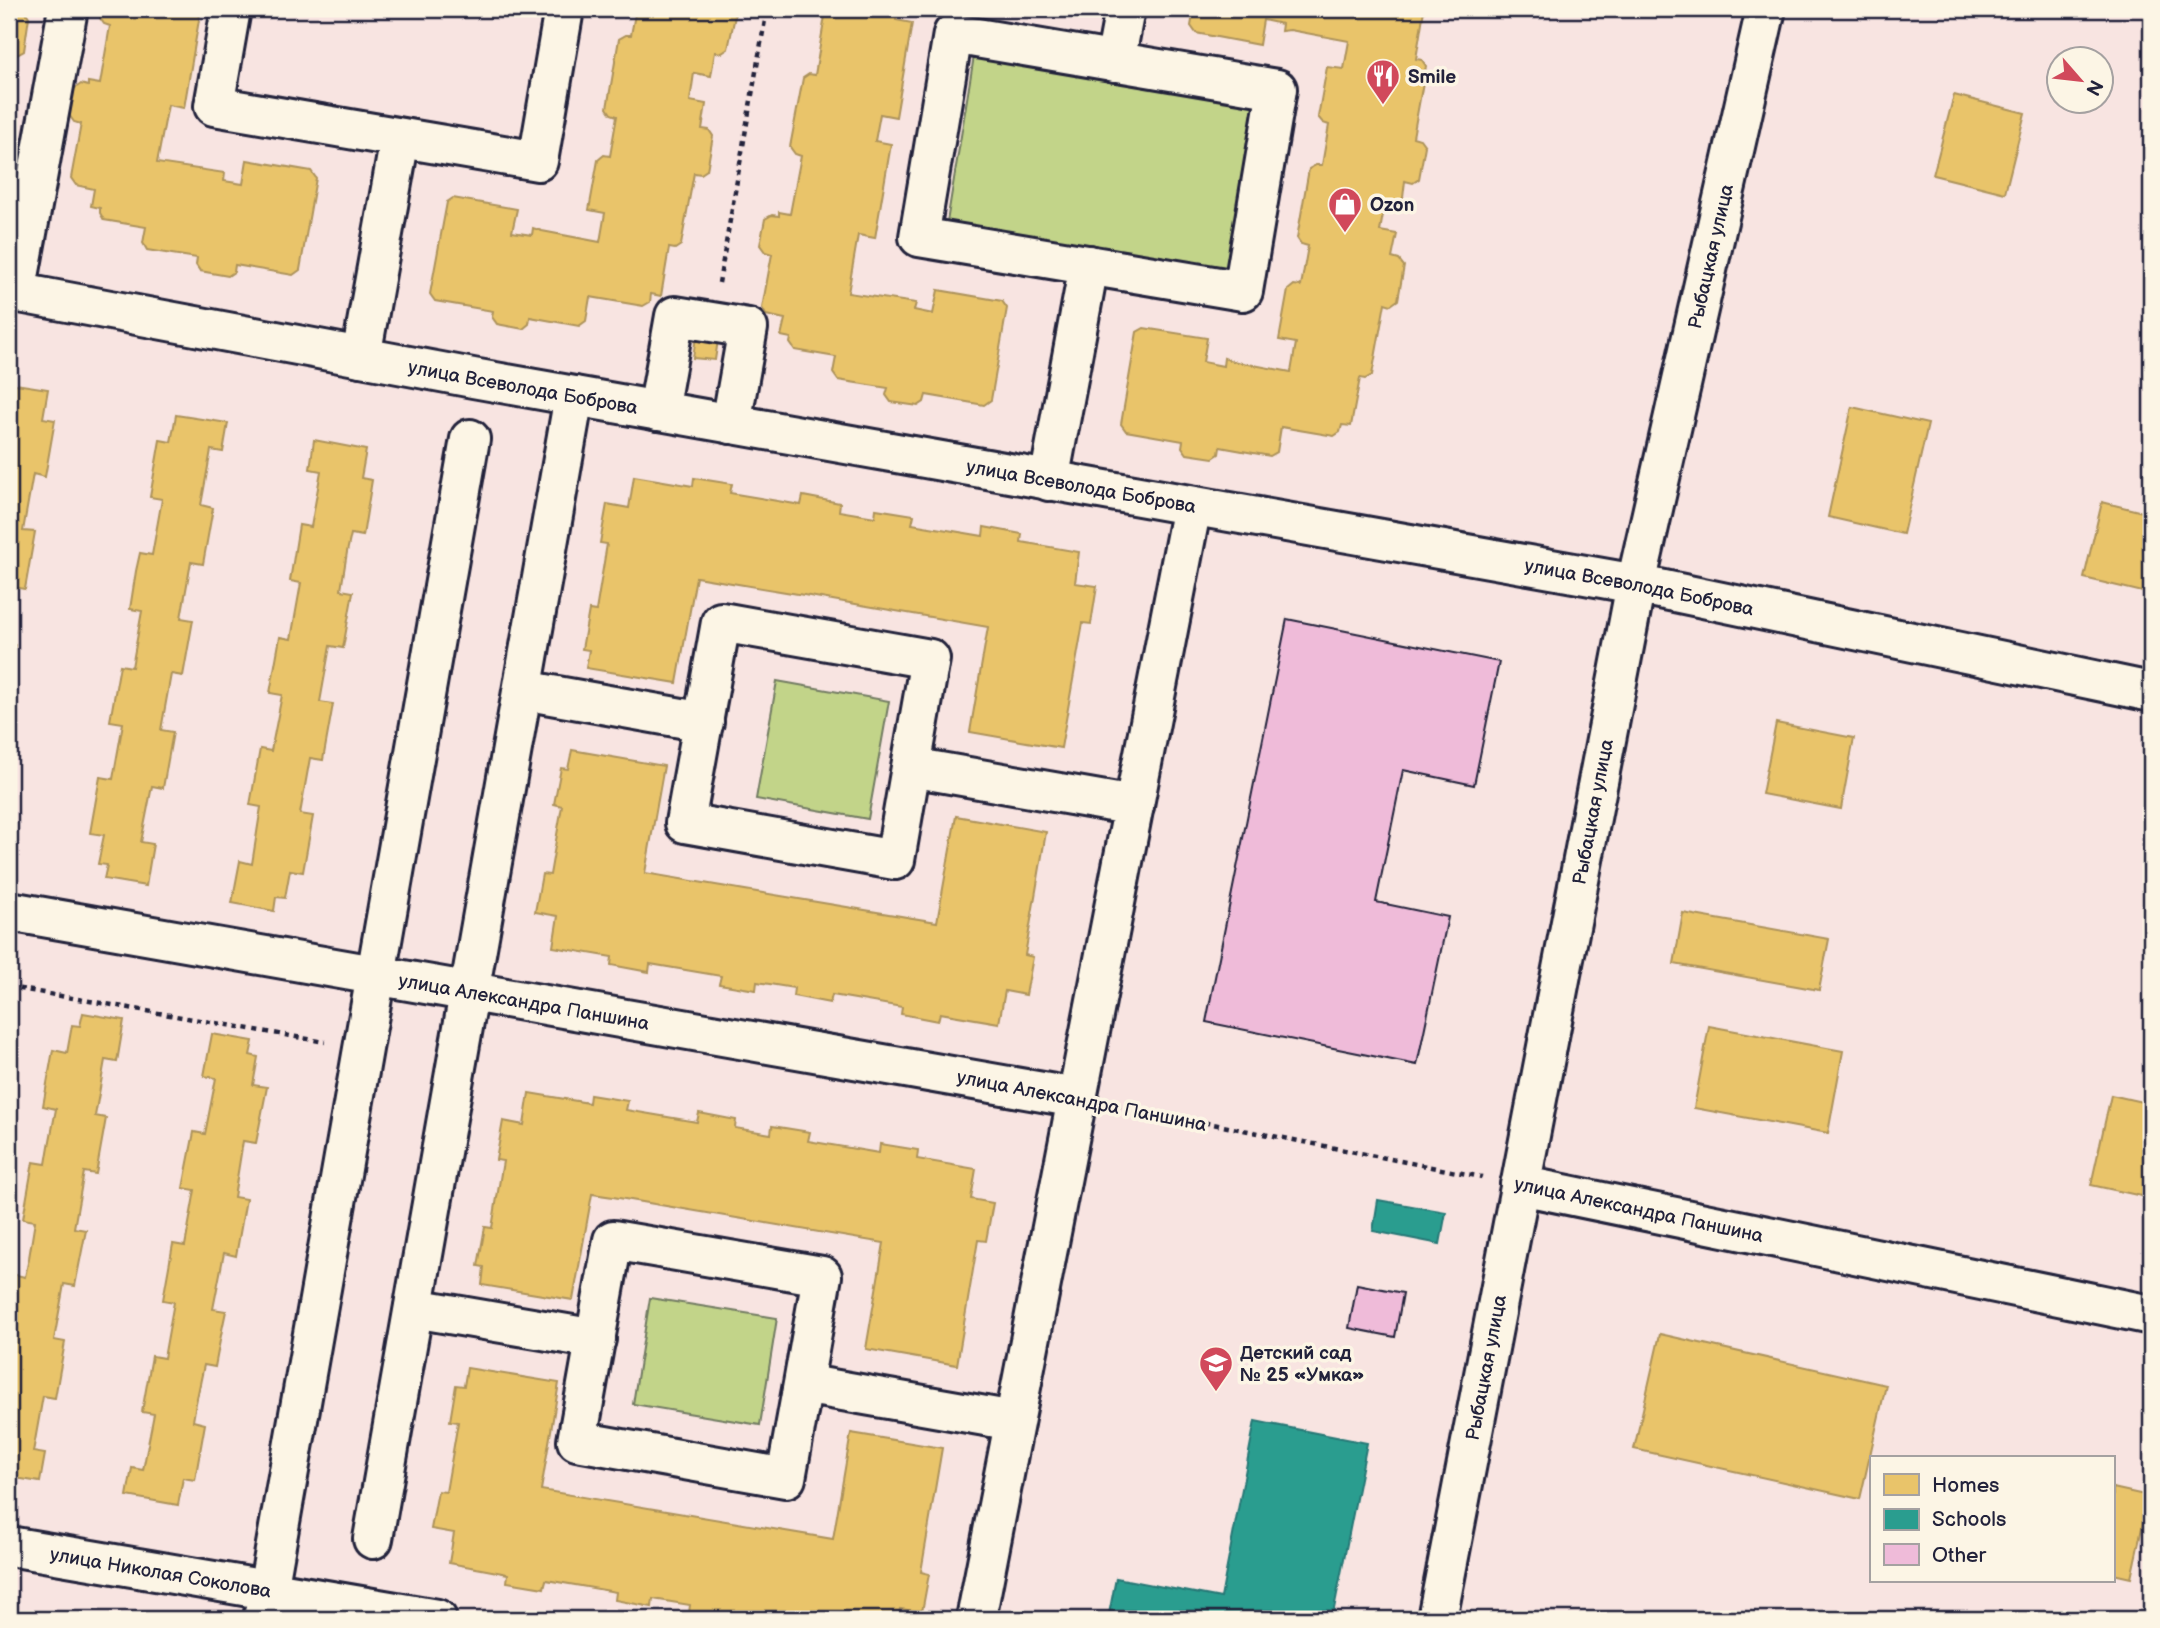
<svg xmlns="http://www.w3.org/2000/svg" width="2160" height="1628" font-family="'Balsamiq Sans',sans-serif">
<style>
.green{fill:#c2d489;stroke:#727b62;stroke-width:2}
.homes{fill:#e9c46a;stroke:#ad935c;stroke-width:2}
.schools{fill:#2a9d8f;stroke:#287876;stroke-width:2}
.building{fill:#efbbd9;stroke:#22223b;stroke-width:2}
.lines{fill:none;stroke-linecap:round;stroke-linejoin:round}
.minor-casing{stroke:#22223b;stroke-width:44}
.path{stroke:#22223b;stroke-width:4.5;stroke-dasharray:5 5;stroke-linecap:butt}
.minor{stroke:#fcf5e5;stroke-width:38}
.labels{text-anchor:middle;stroke-width:7;stroke-linejoin:round;paint-order:stroke}
.poi-label{font-size:19px;font-weight:bold;fill:#22223b;stroke:#fcf5e5;text-anchor:start}
.street-label{font-size:19px;fill:#22223b;stroke:#fcf5e5}
</style>
<rect width="100%" height="100%" fill="#f8e4e1"/>
<filter id="ink" filterUnits="userSpaceOnUse"><feTurbulence type="fractalNoise" baseFrequency=".0143" numOctaves="2"/><feDisplacementMap in="SourceGraphic" scale="14" xChannelSelector="R" yChannelSelector="G"/><feConvolveMatrix kernelMatrix="1 2 1 2 8 2 1 2 1" color-interpolation-filters="sRGB"/></filter>
<g filter="url(#ink)">
<!-- green -->
<path class="green" d="M974 56 1256 104 1228 269 947 222Z
M777 681 889 701 868 819 756 799Z
M650 1298 777 1318 760 1425 633 1404Z"/>
<!-- homes -->
<path class="homes" d="M9 9 25 11 29 17 24 51 17 55 11 54 9 65Z
M102 9H184V11L200 14 184 108 168 105 157 163 225 173 224 181 243 184 247 160 311 171 316 178 300 270 293 275 235 265 234 272 228 276 200 271 196 265 197 258 147 250 143 243 146 227 104 220 100 213V208L91 206 94 189 76 185 71 178 81 124 74 122 69 115 74 89 81 84 88 86V82L100 84 110 26 104 24 100 18Z
M636 9H730L735 16 728 49 722 53 715 52 711 76 694 73 690 101 706 104 702 129 709 130 713 136 707 170 701 174 694 173 681 245 675 249 669 248 661 296 651 294 650 302 643 306 590 297 586 321 579 326 530 317 529 324 523 329 497 324 492 317 493 311 435 301 430 294 447 202 453 198 517 209 512 232 532 235 533 228 542 231 600 242 605 213 589 210 598 160 604 155 610 156 617 116 611 114 607 108 619 39 626 35H631Z
M807 9H898L896 20 912 23 896 117 880 114 875 141 891 144 875 238 858 235 848 293 916 303 914 310 933 314 938 290 1002 301 1007 308 991 400 984 405 926 395 924 402 918 406 891 402 886 395 888 388 838 380 833 373 836 357 795 350 790 343 791 338 781 336 785 319 766 315 762 308 772 254 765 252 760 245 765 219 772 215 779 216V212L790 214 801 156 795 154 790 147 803 78 809 74 815 75 825 16 814 14 815 11Z
M1194 9 1424 10 1416 59 1422 60 1426 66 1413 137 1420 139 1425 146 1419 179 1413 183 1405 181 1402 206 1385 203 1380 231 1397 234 1392 258 1399 260 1404 266 1398 300 1391 305 1385 303 1372 375 1365 379 1360 378 1351 426 1342 425 1340 432 1334 436 1281 427 1277 452 1270 456 1220 447 1219 454 1213 458 1187 454 1182 447 1183 441 1126 431 1121 424 1137 332 1144 328 1207 338 1203 362 1223 366 1224 358 1232 361 1291 372 1296 343 1279 340 1288 290 1294 285 1301 286 1308 246 1301 244 1297 238 1309 169 1316 165H1322L1329 125 1323 123 1318 117 1327 67 1344 69 1349 41 1290 30 1281 31 1282 24 1263 20 1259 45 1196 33 1191 26Z
M1954 95 2025 113 2005 193 1933 175Z
M696 336 718 340 715 360 693 358Z
M9 383 48 389 43 418 55 420 45 477 33 474 23 531 35 532 25 589 13 587 9 609Z
M1852 407 1928 424 1903 534 1828 517Z
M176 415 228 423 223 452 211 450 201 505 213 508 203 564 191 562 181 618 193 620 183 676 171 674 161 730 173 732 163 788 152 786 141 842 153 844 146 886 104 879 107 865 98 864 104 835 90 833 100 777 113 779 123 723 110 721 120 665 132 667 142 611 130 609 136 571 140 553 152 555 162 499 150 497 160 440 171 442Z
M314 440 366 450 361 478 372 480 363 536 351 534 347 552 341 590 353 592 343 648 330 646 320 702 333 704 323 760 310 758 300 814 313 816 303 872 290 870 285 898 276 897 274 911 232 903 240 861 252 864 261 807 250 805 260 749 271 751 282 695 270 693 280 637 291 639 301 583 290 581 299 525 311 527 321 471 310 469Z
M634 476 693 486 694 478 732 484 730 493 801 505 803 496 840 503 839 511 875 517 876 509 914 515 912 524 983 536 984 527 1022 534 1021 542 1079 552 1075 583 1097 586 1091 624 1083 623 1061 748 970 732 988 627 798 594 696 577 677 683 586 668 589 650 582 649 589 610 596 611 607 544 600 543 607 504 629 508Z
M2102 502 2151 514V594L2084 578Z
M9 644 15 645 9 679Z
M1776 723 1854 738 1841 809 1762 794Z
M572 750 664 766 645 873 745 890 937 922 956 816 1046 832 1025 955 1033 957 1026 995 1005 991 999 1023 940 1013 938 1021 901 1014 902 1007 832 995 830 1003 793 996 794 988 757 982 756 990 719 984 721 976 650 964 649 972 611 965 612 957 553 947 558 916 535 912 542 874 550 875 562 806 554 804 561 768 568 769Z
M1683 913 1829 939 1819 990 1674 964Z
M83 1013 124 1020 117 1062 105 1060 95 1116 106 1118 96 1174 84 1172 74 1228 86 1230 75 1286 64 1284 54 1340 65 1342 55 1398 43 1396 33 1452 45 1454 40 1482 9 1477V1360L14 1333 9 1332V1296L12 1274 25 1277 29 1258 35 1221 23 1219 33 1162 46 1164 49 1146 56 1109 43 1106 53 1050 67 1053 72 1025 80 1026Z
M1709 1026 1843 1051 1828 1133 1694 1108Z
M212 1034 253 1041 250 1055 258 1057 253 1085 267 1087 256 1143 243 1141 234 1197 246 1199 236 1256 224 1253 213 1309 226 1311 222 1330 215 1367 204 1365 196 1403 193 1421 205 1424 195 1480 183 1478 178 1505 127 1496 132 1468 143 1470 154 1414 142 1412 152 1356 164 1358 174 1302 163 1300 173 1244 185 1246 195 1190 183 1188 194 1132 205 1134 216 1078 204 1076Z
M529 1093 589 1103 590 1095 628 1101 626 1110 697 1122 699 1113 736 1120 735 1128 771 1134 772 1126 810 1132 808 1141 879 1153 880 1144 918 1150 917 1159 976 1169 971 1199 993 1203 986 1241 978 1240 957 1365 866 1349 884 1243 613 1197 592 1194 573 1300 482 1285 484 1267 478 1266 485 1227 492 1228 503 1161 496 1160 503 1121 524 1125Z
M2111 1095 2151 1104V1198L2091 1185Z
M1660 1334 1886 1385 1860 1499 1634 1449Z
M467 1368 559 1383 541 1490 833 1539 851 1433 942 1448 921 1572 929 1574 922 1612 900 1609 899 1619H774L728 1612 725 1619 689 1613 690 1605 653 1599 652 1607 615 1600 616 1592 546 1580 544 1588 507 1582 508 1574 449 1563 454 1533 431 1529 438 1491 446 1492 458 1422 450 1421 456 1385 464 1386Z
M2113 1488 2149 1496 2131 1578 2113 1574Z
M89 1616 109 1619H83Z"/>
<!-- schools -->
<path class="schools" d="M1378 1200 1446 1212 1440 1244 1373 1231Z
M1255 1421 1367 1443 1332 1619H1108L1116 1578 1221 1598Z"/>
<!-- building -->
<path class="building" d="M1287 619 1499 662 1474 785 1403 770 1376 902 1448 917 1417 1065 1206 1022Z
M1357 1284 1403 1293 1395 1337 1349 1328Z"/>
<g class="lines">
<!-- minor casing -->
<g class="minor-casing">
<g id="minor">
<path d="M231 9 214 106 538 161 564 9"/>
<path d="M953 34 1277 89 1243 291 919 237Z"/>
<path d="M1115 62 1125 9"/>
<path id="s1" d="M9 291 473 378 1636 584 2151 692"/>
<path d="M16 293 68 9"/>
<path d="M361 357 400 138"/>
<path d="M658 411 675 316 748 328 731 424"/>
<path d="M1049 481 1089 265"/>
<path d="M523 690 704 722"/>
<path d="M911 767 895 860 685 823 721 622 930 659 911 767 1134 806"/>
<path id="s2" d="M9 911 1077 1098"/>
<path d="M1520 1185 2151 1315"/>
<path d="M414 1308 596 1339"/>
<path d="M803 1384 786 1478 577 1441 613 1240 822 1276 803 1384 1014 1421"/>
<path d="M373 1539 574 396"/>
<path id="s3" d="M9 1546 437 1619"/>
<path d="M263 1619 470 439"/>
<path d="M976 1619 1192 506"/>
<path id="s4" d="M1437 1619 1636 584 1766 9"/>
</g>
</g>
<!-- path -->
<path class="path" d="M719 283 767 9
M9 987 325 1042
M1116 1105 1482 1177"/>
<!-- minor -->
<use href="#minor" class="minor"/>
</g>
</g>
<!-- icons -->
<defs>
<g id="restaurant-pin" transform="scale(1.75)"><path d="M0 17L-7.5 6A9.5 9.5 0 1 1 7.5 6Z" fill="#d1495b" stroke="#fcf5e5"/><path d="M-5-6h1v4h1v-4h1v4h1v-4h1v5L-1.5 .5V6h-2V.5L-5-1ZM5-6V6H3V1.5H1.5Q1.5-4 5-6Z" fill="#fff"/></g>
<g id="shop-pin" transform="scale(1.75)"><path d="M0 17L-7.5 6A9.5 9.5 0 1 1 7.5 6Z" fill="#d1495b" stroke="#fcf5e5"/><path d="M-5-2.5h2.3a2.7 3.5 0 0 1 5.4 0H5L5.5 6h-11ZM-1.5-2.5h3a1.5 2.3 0 0 0-3 0Z" fill="#fff"/></g>
<g id="school-pin" transform="scale(1.75)"><path d="M0 17L-7.5 6A9.5 9.5 0 1 1 7.5 6Z" fill="#d1495b" stroke="#fcf5e5"/><path d="M0-5L7-2L0 1L-7-2ZM-4 1L0 2.5L4 1V4Q0 6-4 4Z" fill="#fff"/></g>
</defs>
<g fill-rule="evenodd">
<use href="#restaurant-pin" x="1383" y="76"/>
<use href="#shop-pin" x="1345" y="204"/>
<use href="#school-pin" x="1216" y="1363"/>
</g>
<g class="labels">
<!-- poi labels -->
<g class="poi-label">
<text x="1408" y="83">Smile</text>
<text x="1370" y="211">Ozon</text>
<text x="1240" y="1359">Детский сад<tspan x="1240" dy="22">№ 25 «Умка»</tspan></text>
</g>
<!-- street labels -->
<g class="street-label">
<text dy="7" stroke="none"><textPath href="#s4" startOffset="1390">Рыбацкая улица</textPath></text>
<text dy="7" stroke="none"><textPath href="#s1" startOffset="523">улица Всеволода Боброва</textPath></text>
<text dy="7" stroke="none"><textPath href="#s1" startOffset="1090">улица Всеволода Боброва</textPath></text>
<text dy="7" stroke="none"><textPath href="#s1" startOffset="1657">улица Всеволода Боброва</textPath></text>
<text dy="7" stroke="none"><textPath href="#s4" startOffset="822">Рыбацкая улица</textPath></text>
<text dy="7" stroke="none"><textPath href="#s2" startOffset="523">улица Александра Паншина</textPath></text>
<text transform="translate(1082 1100) rotate(11)" y="7">улица Александра Паншина</text>
<text transform="translate(1639 1209) rotate(12)" y="7">улица Александра Паншина</text>
<text dy="7" stroke="none"><textPath href="#s4" startOffset="256">Рыбацкая улица</textPath></text>
<text dy="7" stroke="none"><textPath href="#s3" startOffset="154">улица Николая Соколова</textPath></text>
</g>
</g>
<!-- margin -->
<rect width="2160" height="1628" fill="none" stroke="#fcf5e5" stroke-width="35"/>
<rect x="18" y="18" width="2125" height="1593" fill="none" stroke="#22223b" stroke-width="2.5" filter="url(#ink)"/>
<!-- legend -->
<rect x="1870" y="1456" width="245" height="126" fill="#fcf5e5" stroke="#a5a1a1" stroke-width="2"/>
<rect x="1884" y="1474" width="35" height="21" fill="#e9c46a" stroke="#a5a1a1" stroke-width="2"/>
<text x="1932" y="1492" font-size="21" fill="#22223b">Homes</text>
<rect x="1884" y="1509" width="35" height="21" fill="#2a9d8f" stroke="#a5a1a1" stroke-width="2"/>
<text x="1932" y="1526" font-size="21" fill="#22223b">Schools</text>
<rect x="1884" y="1544" width="35" height="21" fill="#efbbd9" stroke="#a5a1a1" stroke-width="2"/>
<text x="1932" y="1562" font-size="21" fill="#22223b">Other</text>
<!-- north arrow -->
<g transform="translate(2080 80) rotate(118)"><circle r="33" fill="#fcf5e5" stroke="#a5a1a1" stroke-width="2"/>
<path d="M0-5L12 26L0 18L-12 26Z" fill="#d1495b"/>
<text y="-10" font-size="19" font-weight="bold" text-anchor="middle" fill="#22223b">N</text>
</g>
</svg>
